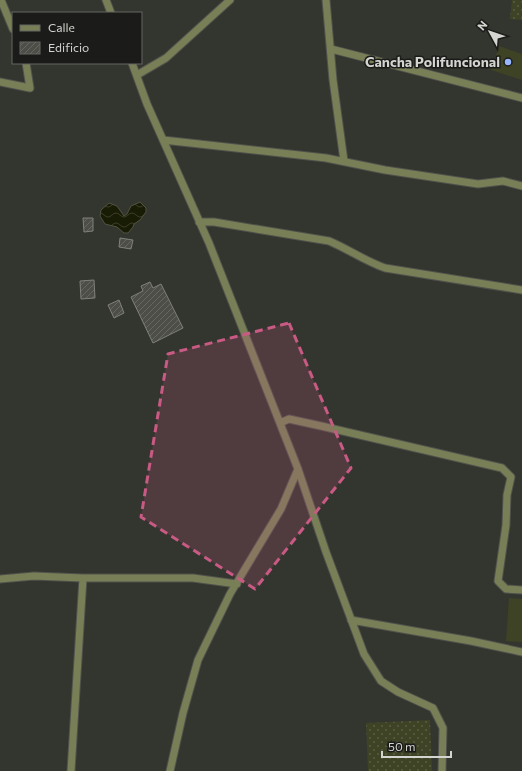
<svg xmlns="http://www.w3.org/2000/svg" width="522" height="771" font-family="Commissioner,sans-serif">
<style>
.grass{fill:url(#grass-dots)}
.pitch{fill:#3e4325}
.water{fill:url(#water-waves);stroke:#515342}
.building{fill:url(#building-hatch);stroke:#80817b}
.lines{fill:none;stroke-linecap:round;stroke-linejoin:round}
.minor-casing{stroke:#50524c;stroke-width:9}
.minor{stroke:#787f57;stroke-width:7}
.marked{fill:#c85a84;fill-opacity:0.2;stroke:#c85a84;stroke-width:3;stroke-dasharray:8 5;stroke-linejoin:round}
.poi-dot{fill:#97b6fd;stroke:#1b1c19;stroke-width:1.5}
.labels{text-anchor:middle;stroke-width:3;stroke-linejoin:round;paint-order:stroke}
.poi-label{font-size:14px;font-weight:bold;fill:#d4d4d1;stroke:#1b1c19;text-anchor:end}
</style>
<defs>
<pattern id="grass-dots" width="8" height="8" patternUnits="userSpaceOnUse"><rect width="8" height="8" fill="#3e4325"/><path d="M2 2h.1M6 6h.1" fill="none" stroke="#595d44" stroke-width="1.8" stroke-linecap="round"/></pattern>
<pattern id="water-waves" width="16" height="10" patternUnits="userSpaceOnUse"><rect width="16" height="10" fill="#191c04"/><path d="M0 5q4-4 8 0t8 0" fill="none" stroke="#3a3c28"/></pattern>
<pattern id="building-hatch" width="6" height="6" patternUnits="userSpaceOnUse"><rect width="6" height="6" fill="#4d4e48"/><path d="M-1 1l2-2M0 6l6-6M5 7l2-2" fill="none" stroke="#666761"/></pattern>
</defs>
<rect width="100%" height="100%" fill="#33352f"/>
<!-- grass -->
<path class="grass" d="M512 0H522V20L510 19Z
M430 720 432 771H368L366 723Z"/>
<!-- pitch -->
<path class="pitch" d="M499 46 522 54V80L491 70Z
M509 598 522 599V642L506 641Z"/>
<!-- water -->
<path class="water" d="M140 202 146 208V212L140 220 134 224 133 227 128 233H124L117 227 105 224 100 216 101 210 109 203 117 206 124 216 127 214 131 206Z"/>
<!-- building -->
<path class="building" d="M83 218H93V231L84 232Z
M120 238 133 240 131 249 119 247Z
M94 280 95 298 81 299 80 281Z
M150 282 153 288 161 284 183 328 153 343 131 297 143 291 141 286Z
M119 300 124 313 114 318 108 305Z
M398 742 403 748 396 752 392 746Z"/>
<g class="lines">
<!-- minor casing -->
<g class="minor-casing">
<path id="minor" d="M1 0 13 29
M106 0 111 13
M326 0 333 80 344 161
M331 49 522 98
M132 63 147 104 209 243 298 469 326 552 364 654 381 681 398 692 433 708 443 728 442 771
M137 75 166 58 230 0
M0 82 30 88 26 63
M163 140 326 158 385 170 478 184 503 181 522 186
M199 222H214L329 241C348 249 365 261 385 268L522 290
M280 423 289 419 321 426 502 468 511 477 507 495 506 525 498 581 506 589 522 590
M0 579 34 576 83 578H193L237 584
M351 620 471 641 522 652
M71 771 83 578
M170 771 183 713 198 660 230 594 281 509 298 469"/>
</g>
<!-- minor -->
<use href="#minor" class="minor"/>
</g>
<!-- marked area -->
<path class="marked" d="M289 323 351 468 255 589 141 517 168 354Z"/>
<!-- markers -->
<circle class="poi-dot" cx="508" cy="62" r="4"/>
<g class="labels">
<!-- poi labels -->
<g class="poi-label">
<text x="500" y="67">Cancha Polifuncional</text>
</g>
</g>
<!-- legend -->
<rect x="12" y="12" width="130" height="52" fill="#1b1c19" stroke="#656663"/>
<rect x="20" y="25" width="20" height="6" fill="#787f57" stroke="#656663"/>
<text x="48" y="32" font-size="12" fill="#d4d4d1">Calle</text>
<rect x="20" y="42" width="20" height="12" fill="url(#building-hatch)" stroke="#656663"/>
<text x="48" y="52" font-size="12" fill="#d4d4d1">Edificio</text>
<!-- north arrow -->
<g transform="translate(490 32) rotate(310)" stroke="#1b1c19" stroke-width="3" paint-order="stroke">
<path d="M0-3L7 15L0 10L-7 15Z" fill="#d4d4d1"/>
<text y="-6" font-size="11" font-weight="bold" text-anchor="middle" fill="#d4d4d1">N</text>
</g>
<!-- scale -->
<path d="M382 751v6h69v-6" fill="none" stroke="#d4d4d1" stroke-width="2"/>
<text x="388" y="751" font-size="12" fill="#d4d4d1" stroke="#1b1c19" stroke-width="3" paint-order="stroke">50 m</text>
</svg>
